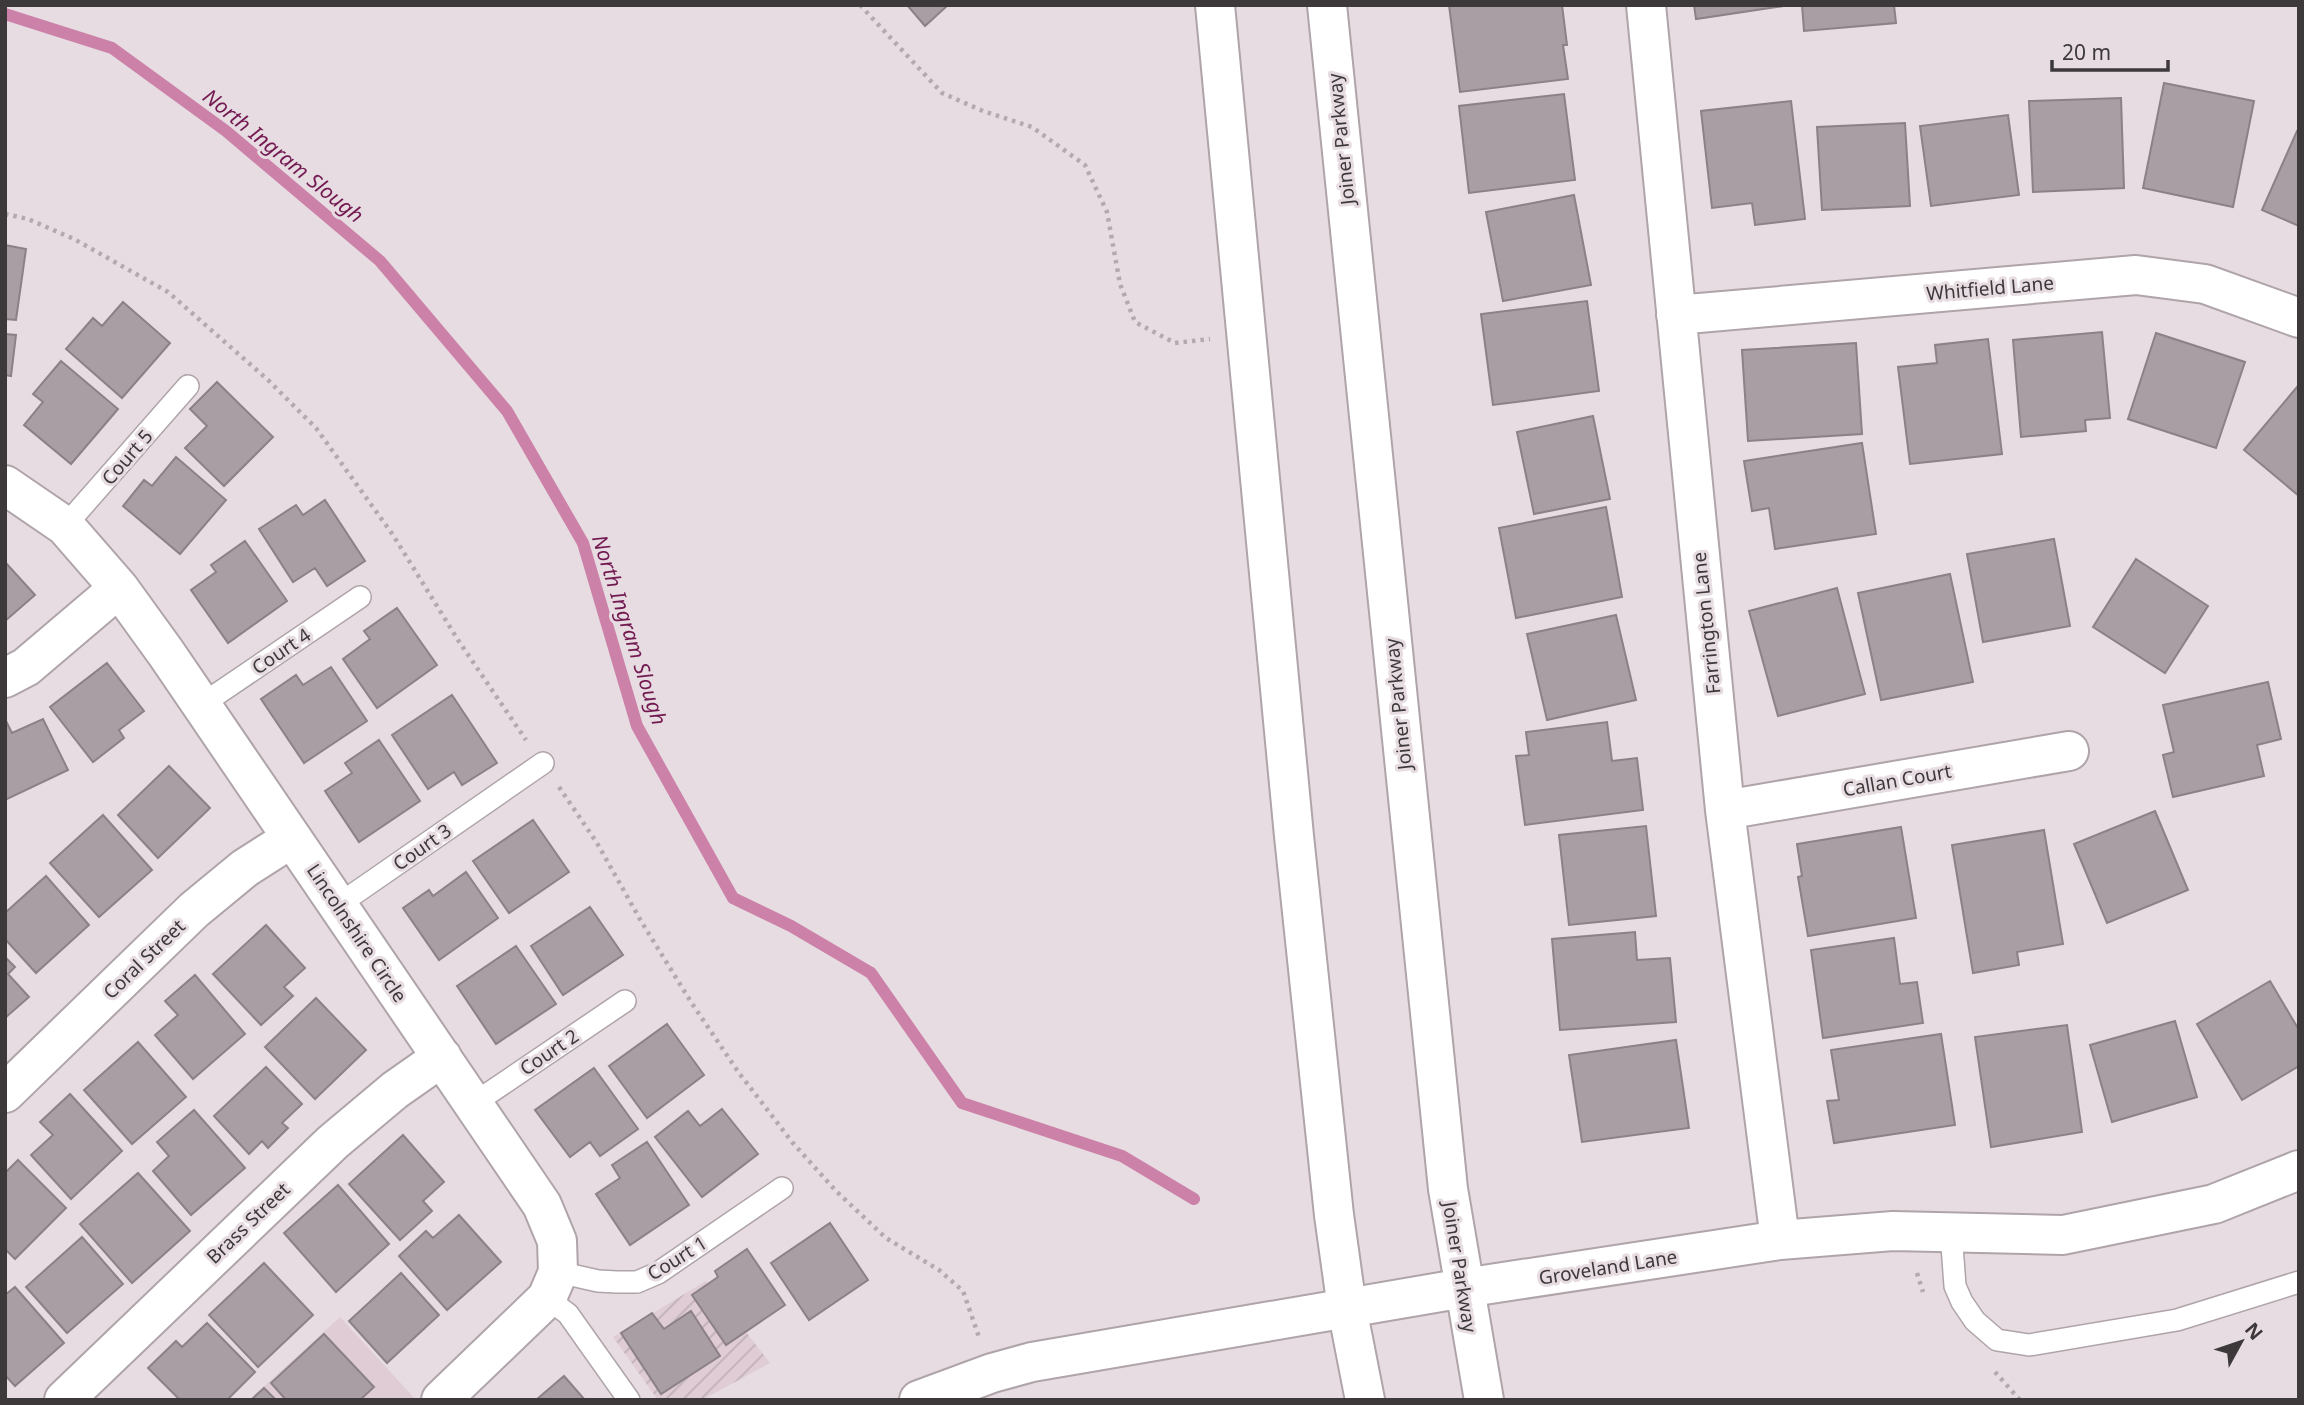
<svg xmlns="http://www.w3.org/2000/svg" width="2304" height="1405" font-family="'Noto Sans',sans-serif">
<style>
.built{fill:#dfccd5}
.industrial{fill:url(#industrial-furrows)}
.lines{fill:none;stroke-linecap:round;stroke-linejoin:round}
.stream{stroke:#cc81a8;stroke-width:12}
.building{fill:#a99ea3;stroke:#8b8186;stroke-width:2}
.lane-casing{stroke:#afa4a9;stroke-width:24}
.street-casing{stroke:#afa4a9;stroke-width:42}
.secondary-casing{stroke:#afa4a9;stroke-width:42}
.path{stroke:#b3aaaf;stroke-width:4.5;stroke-dasharray:3.5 5;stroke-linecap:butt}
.lane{stroke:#fff;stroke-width:21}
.street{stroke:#fff;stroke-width:38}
.secondary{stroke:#fff;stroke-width:38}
.labels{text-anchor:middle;stroke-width:6;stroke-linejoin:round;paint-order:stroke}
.street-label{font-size:19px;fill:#3d393b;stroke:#e7dce1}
.water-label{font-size:21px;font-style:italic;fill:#721951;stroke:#e7dce1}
</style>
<defs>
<pattern id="industrial-furrows" width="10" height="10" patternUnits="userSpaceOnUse" patternTransform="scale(1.75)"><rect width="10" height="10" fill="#dfccd5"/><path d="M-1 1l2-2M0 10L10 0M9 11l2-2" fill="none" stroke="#c0b0b8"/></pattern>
</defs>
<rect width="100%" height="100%" fill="#e7dce1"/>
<!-- built -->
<path class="built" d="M340 1317 416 1400H249Z"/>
<!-- industrial -->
<path class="industrial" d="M706 1281 770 1363 702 1400H658L613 1337Z"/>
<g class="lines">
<!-- stream -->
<path class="stream" d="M5 14 112 48 226 131 380 261 507 411 583 543 637 726 733 898 791 926 871 973 962 1103 1122 1156 1194 1199"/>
</g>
<!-- building -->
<path class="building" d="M907 5H948L925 26Z
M1449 5H1562L1567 45H1563L1568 79 1460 92Z
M1694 5H1784V6L1696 19Z
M1802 5H1894L1896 23 1804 31Z
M2164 83 2254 101 2233 207 2143 188Z
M1564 94 1575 180 1469 193 1459 106Z
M2121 98 2124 188 2033 192 2029 101Z
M1791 101 1805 219 1755 225 1752 203 1712 208 1701 111Z
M2008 115 2019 195 1931 206 1920 126Z
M1905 123 1910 206 1822 210 1817 127Z
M2297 131 2299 132V226L2262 210Z
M1574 195 1591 285 1503 301 1486 212Z
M5 245 26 249 16 320 5 319Z
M1587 301 1599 391 1493 405 1481 314Z
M123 302 170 343 122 398 66 349 93 318 102 326Z
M2102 332 2110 418 2085 420 2086 431 2021 437 2013 340Z
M2156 333 2245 362 2216 448 2128 419Z
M5 334 16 335 11 376 5 375Z
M1988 339 2002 454 1910 464 1898 367 1937 363 1935 345Z
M1856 343 1862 434 1748 441 1742 350Z
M61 361 118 409 71 464 24 425 43 402 33 394Z
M217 382 273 437 224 486 185 448 207 426 190 409Z
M2297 387 2299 389V496L2244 450Z
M1593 416 1610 499 1534 514 1517 432Z
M1862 443 1876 534 1775 549 1769 508 1752 511 1744 461Z
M176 457 226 500 180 554 123 506 144 480 152 486Z
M325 500 365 561 327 586 315 568 293 582 259 529 296 505 303 515Z
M1606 507 1622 597 1516 618 1499 528Z
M2054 539 2070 626 1983 642 1967 554Z
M245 541 287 601 228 643 191 590 216 572 211 565Z
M2136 559 2208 606 2165 673 2093 627Z
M5 562 35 595 5 621Z
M1950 574 1973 682 1881 700 1858 593Z
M1837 588 1865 694 1778 716 1749 611Z
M397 608 437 665 377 708 343 659 370 639 364 631Z
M1616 615 1636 700 1547 720 1527 634Z
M107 663 144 711 119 730 124 738 93 762 50 707Z
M331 667 367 721 304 763 261 699 296 675 303 685Z
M2268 682 2281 739 2257 745 2264 776 2173 797 2163 755 2174 752 2163 705Z
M452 695 497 763 462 785 454 772 428 789 392 735Z
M5 719 12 733 43 719 68 770 5 800Z
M1607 722 1612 761 1637 758 1643 810 1525 825 1516 756 1529 755 1526 732Z
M379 740 420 801 359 842 325 791 352 773 345 763Z
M169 766 210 808 158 858 118 815Z
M2155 811 2188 890 2107 923 2074 844Z
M103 815 152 870 99 917 50 863Z
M533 820 569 872 509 913 473 861Z
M1646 826 1656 916 1569 925 1559 835Z
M1901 827 1916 918 1808 936 1798 877 1802 876 1797 844Z
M2044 830 2063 944 2017 952 2019 965 1973 973 1952 845Z
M466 872 498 918 439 960 403 908 429 890 433 896Z
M46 876 89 925 36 973 5 939V913Z
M590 907 623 955 563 995 531 946Z
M266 925 305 968 284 987 293 996 261 1025 213 974Z
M1635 932 1637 960 1670 958 1676 1022 1560 1030 1552 939Z
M1894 938 1900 984 1917 982 1923 1023 1823 1038 1811 950Z
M516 946 556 1004 496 1044 457 986Z
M5 957 15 967 8 974 29 997 5 1018Z
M195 975 245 1034 193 1079 155 1035 178 1015 165 1001Z
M2270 981 2299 1030V1066L2242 1100 2197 1024Z
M316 998 366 1050 315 1099 265 1047Z
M2175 1021 2197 1097 2112 1122 2090 1045Z
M667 1024 704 1075 647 1118 609 1066Z
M2067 1025 2082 1132 1991 1147 1975 1037Z
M1941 1034 1955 1125 1834 1143 1827 1101 1839 1100 1831 1050Z
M1676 1040 1689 1128 1582 1142 1569 1055Z
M138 1042 186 1097 132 1144 84 1090Z
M266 1067 302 1104 282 1123 288 1128 268 1148 262 1141 249 1154 214 1116Z
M594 1068 638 1129 600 1156 590 1142 570 1157 535 1110Z
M70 1094 122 1151 71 1199 31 1155 53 1135 40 1122Z
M722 1109 758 1154 702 1197 655 1137 688 1111 700 1126Z
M194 1110 245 1168 191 1215 153 1171 169 1156 157 1142Z
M403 1135 444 1182 423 1201 432 1211 400 1240 349 1184Z
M647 1142 689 1205 630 1245 596 1194 620 1178 612 1165Z
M18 1160 66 1208 15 1259 5 1249V1173Z
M138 1173 190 1231 132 1283 80 1224Z
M338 1185 389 1244 336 1292 284 1233Z
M459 1215 501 1262 447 1310 399 1256 426 1231 433 1238Z
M830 1223 868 1280 809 1320 771 1263Z
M82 1237 123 1284 67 1333 26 1287Z
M747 1249 785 1305 726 1345 692 1295 718 1277 715 1271Z
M264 1263 313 1315 258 1367 209 1315Z
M401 1273 439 1315 387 1363 349 1321Z
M15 1287 64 1343 15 1386 5 1375V1295Z
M691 1311 720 1356 661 1394 621 1333 652 1313 664 1329Z
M207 1323 255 1372 227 1400H180L148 1368 176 1341 182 1347Z
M324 1334 374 1387 360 1400H286L271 1383Z
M564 1376 585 1400H536Z
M264 1388 276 1400H251Z"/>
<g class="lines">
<!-- lane casing -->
<g class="lane-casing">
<path id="lane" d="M65 526 188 386
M201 705 360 597
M338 905 543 763
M473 1104 625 1001
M1951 1232 1955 1286 1962 1302 1975 1321 1997 1340 2029 1345 2177 1320 2299 1282
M558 1272 598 1281 617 1282H637L658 1273 782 1188
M547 1298 568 1314 629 1400"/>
</g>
<!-- street casing -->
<g class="street-casing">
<path id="street" d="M1646 5 1725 810 1780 1240
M1676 315 2136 275 2205 284 2299 318
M5 485 65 526 119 588 166 653 542 1205 557 1241 558 1272 547 1298 441 1400
M5 678 26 667 119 588
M1725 810 2069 751
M5 1093 194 910 245 868 292 838
M1464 1288 1780 1240 1893 1231 2063 1235 2214 1204 2299 1170
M64 1400 333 1142 395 1090 442 1057"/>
</g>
<!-- secondary casing -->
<g class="secondary-casing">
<path id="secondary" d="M1215 5 1294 836 1334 1215 1347 1308 1365 1400
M1327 5 1448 1189 1484 1400
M919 1400 992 1373 1032 1362 1464 1288"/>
</g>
<!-- path -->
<path class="path" d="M860 5 942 93 983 111 1032 127 1085 165 1107 212 1120 284 1135 322 1175 343 1210 339
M5 214 28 219 74 239 168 292 268 380 316 428 393 535 458 640 526 740
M559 787 597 843 641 921 691 1002 739 1073 792 1142 836 1191 886 1238 939 1270 963 1291 979 1337
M1917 1273 1923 1292
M1995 1372 2020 1400"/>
<!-- lane -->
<use href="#lane" class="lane"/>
<!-- street -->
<use href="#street" class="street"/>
<!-- secondary -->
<use href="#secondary" class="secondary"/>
</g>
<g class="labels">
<!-- street labels -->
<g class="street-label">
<text transform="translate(1341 139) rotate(-96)" y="7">Joiner Parkway</text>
<text transform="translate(1990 288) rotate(-5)" y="7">Whitfield Lane</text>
<text transform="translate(127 457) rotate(-49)" y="7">Court 5</text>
<text transform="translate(1706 623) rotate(-96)" y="7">Farrington Lane</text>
<text transform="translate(281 651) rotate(-34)" y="7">Court 4</text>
<text transform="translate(1398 704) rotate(-96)" y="7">Joiner Parkway</text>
<text transform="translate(1897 780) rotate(-10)" y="7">Callan Court</text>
<text transform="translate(422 847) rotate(-35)" y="7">Court 3</text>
<text transform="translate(357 933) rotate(56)" y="7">Lincolnshire Circle</text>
<text transform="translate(144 959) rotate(-44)" y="7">Coral Street</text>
<text transform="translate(549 1052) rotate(-34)" y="7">Court 2</text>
<text transform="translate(248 1223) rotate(-44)" y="7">Brass Street</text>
<text transform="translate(677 1258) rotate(-32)" y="7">Court 1</text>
<text transform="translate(1460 1267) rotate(81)" y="7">Joiner Parkway</text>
<text transform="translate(1608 1267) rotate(-9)" y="7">Groveland Lane</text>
</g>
<!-- water labels -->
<g class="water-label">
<text transform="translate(283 156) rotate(39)" y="7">North Ingram Slough</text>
<text transform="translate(629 630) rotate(72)" y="7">North Ingram Slough</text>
</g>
</g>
<!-- border -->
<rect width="2304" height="1405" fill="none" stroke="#3d393b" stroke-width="14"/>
<!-- north arrow -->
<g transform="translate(2241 1342) rotate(50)" stroke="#e7dce1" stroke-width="5" paint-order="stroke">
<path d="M0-5L12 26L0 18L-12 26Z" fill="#3d393b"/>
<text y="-10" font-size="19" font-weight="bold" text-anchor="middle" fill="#3d393b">N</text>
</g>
<!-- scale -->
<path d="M2052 60v10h116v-10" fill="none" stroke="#3d393b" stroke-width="3.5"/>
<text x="2062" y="60" font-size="21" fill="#3d393b" stroke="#e7dce1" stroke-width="5" paint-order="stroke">20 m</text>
</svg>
